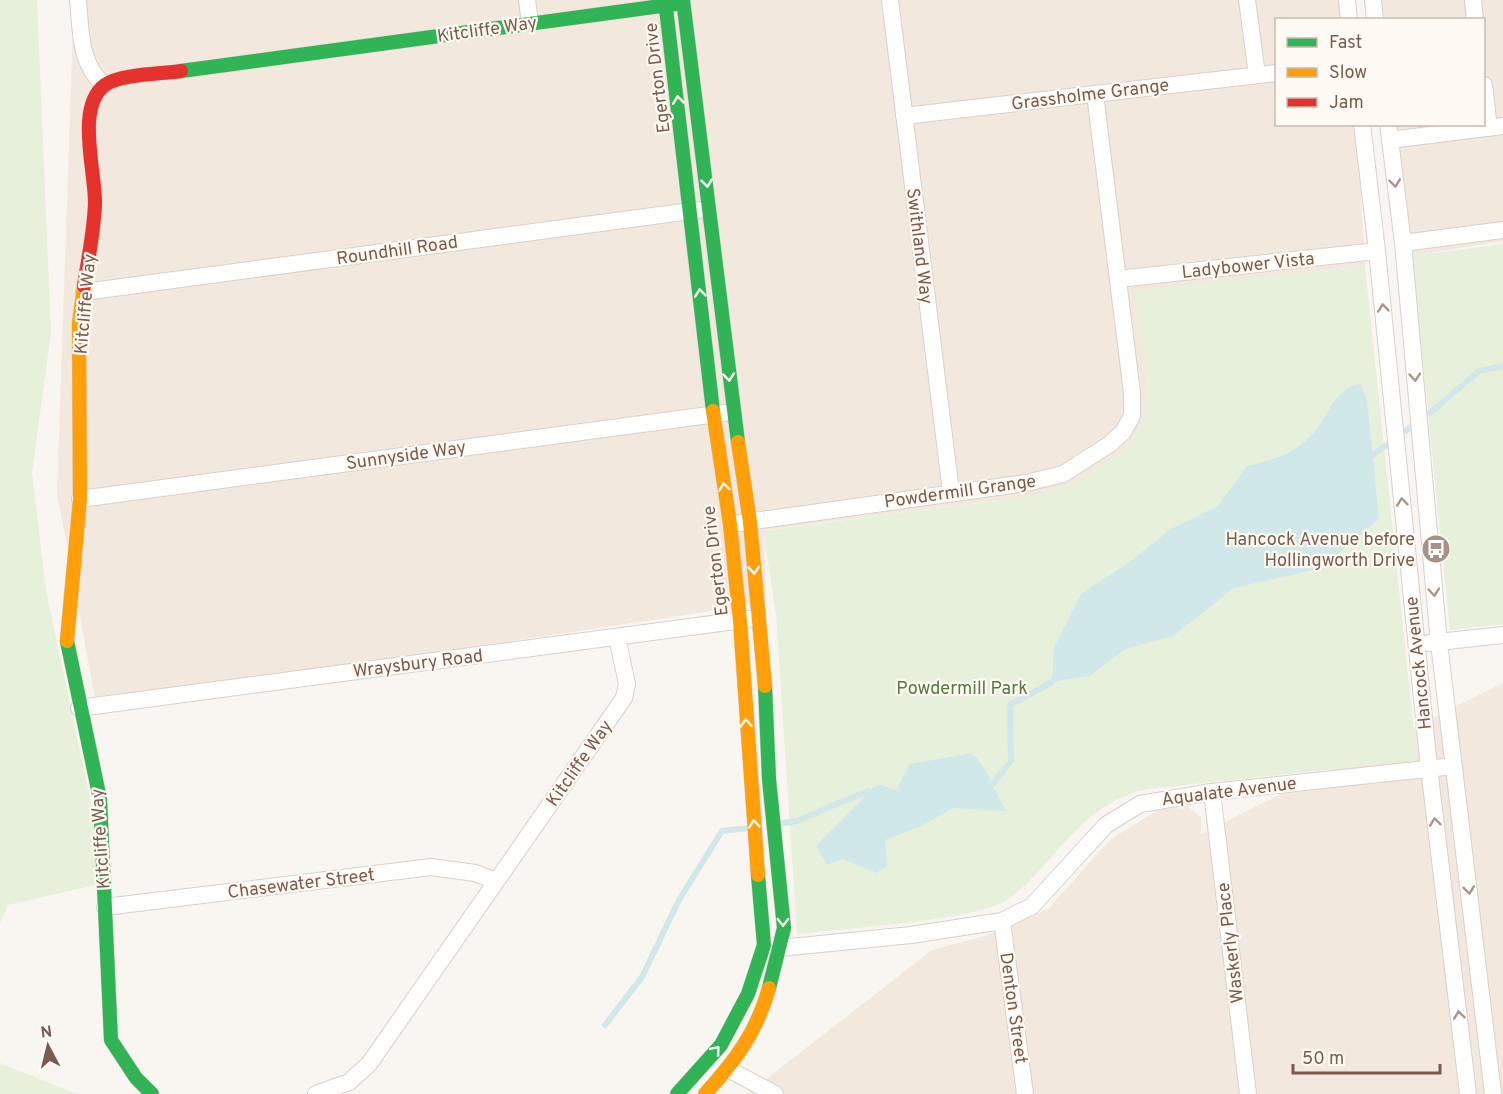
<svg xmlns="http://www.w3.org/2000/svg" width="1503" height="1094" font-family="Overpass,sans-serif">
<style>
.residential{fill:#f2e8de}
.green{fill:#e7f0db}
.water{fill:#d0e8ea}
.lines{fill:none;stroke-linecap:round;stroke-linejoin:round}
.stream{stroke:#d0e8ea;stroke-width:6}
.street-casing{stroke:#d7d1cb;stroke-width:18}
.fast-casing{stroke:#d9d2cb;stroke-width:15}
.slow-casing{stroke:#d9d2cb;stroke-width:15}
.jam-casing{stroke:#d9d2cb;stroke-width:15}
.street{stroke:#fefefd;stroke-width:16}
.fast{stroke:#30b455;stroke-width:14}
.slow{stroke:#ff9f0a;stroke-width:14}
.jam{stroke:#e5322d;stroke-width:14}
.oneway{stroke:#fffaf3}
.oneway2{stroke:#a8958b}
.labels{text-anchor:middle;stroke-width:4.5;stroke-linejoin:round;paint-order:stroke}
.street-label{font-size:18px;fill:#7a5c4d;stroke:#fffaf3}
.poi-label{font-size:18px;fill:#7a5c4d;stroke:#fffaf3;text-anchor:end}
.park-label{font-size:18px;fill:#537a41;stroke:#fffaf3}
</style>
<rect width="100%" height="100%" fill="#f9f5f0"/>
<!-- residential -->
<path class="residential" d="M74 0H1350L1351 19 1276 20V124L1357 125 1365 266 1135 291 1148 382 1144 425 1120 454 1073 483 1039 495 764 530 766 603 96 703 57 493Z
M1370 0H1503V241L1412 256 1391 125 1484 124V20L1373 19Z
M1503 683V1094H747L932 950 988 935 1048 909 1111 839 1158 810 1187 806 1201 817V834Z"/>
<!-- green -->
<path class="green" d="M0 0H37L51 333 32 472 46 591 108 882 8 905 0 923Z
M1503 244V624L1450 630 1412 256Z
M1365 266 1417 760 1147 789C1080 804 1059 860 1009 899 982 920 838 929 797 934L776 614 763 531 1039 495 1073 483 1120 454 1144 425 1148 382 1134 291Z
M0 1063 77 1094H0Z"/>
<!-- water -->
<path class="water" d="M1360 383 1367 400 1379 519 1322 568 1234 588 1173 636 1125 649 1090 676 1052 682 1054 647 1081 594 1124 566 1171 529 1218 506 1247 466C1270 460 1289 456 1307 440 1329 421 1329 392 1360 383Z
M972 753C987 768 995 792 1006 811L953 808 921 826 885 840 887 866 876 873 843 859 827 865 816 846 877 784 896 790 910 764Z"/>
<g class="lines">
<!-- stream -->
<path class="stream" d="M1430 413 1479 371 1503 366
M1406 431 1409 428
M1372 455 1387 445
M991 786 1011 761 1010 705 1052 682
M778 824 797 821 868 791
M605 1025 642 977 679 900 722 831 748 828"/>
<!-- street casing -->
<g class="street-casing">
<path id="street" d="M78 0C81 31 79 63 104 85
M527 0 530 23
M890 0 951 492
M1247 0 1257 75
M1347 0 1349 20
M1373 0 1375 20
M1473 0 1475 20
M1484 85 1489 128
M904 116 1276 73
M1362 124 1377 251 1429 768 1468 1094
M1388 124 1403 243 1439 643 1493 1094
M1390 140 1503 126
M1403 243 1503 230
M1118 279 1377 251
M84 292 698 210
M80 499 724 413
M740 523 1026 483 1063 474 1110 444 1123 432 1132 416V393L1095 94
M1429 643 1503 635
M79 708 750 619
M1212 792 1248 1094
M105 907 431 867 475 873 496 881
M1002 921 1025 1094
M769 946 780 948 911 935 1002 921 1032 906 1106 825 1140 804 1212 792 1454 766
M728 1069 775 1094
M316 1094 349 1082 369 1064 624 698 627 684 617 637"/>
</g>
<!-- fast casing -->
<g class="fast-casing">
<path id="fast" d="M665 0 713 411
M683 0 738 442
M181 71 683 3
M67 641 100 799 111 1040 136 1078 152 1094
M765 686 769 779 784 928 769 988
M677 1094 721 1045 748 994 764 945 758 875"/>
</g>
<!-- slow casing -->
<g class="slow-casing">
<path id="slow" d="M713 411 730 524 740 621 758 875
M738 442 750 522 765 686
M67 641 80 499 79 324 84 286
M705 1094C735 1061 757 1032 769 988"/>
</g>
<!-- jam casing -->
<g class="jam-casing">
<path id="jam" d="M84 286C88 260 94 231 95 204 96 173 75 107 105 85 120 74 162 74 181 71"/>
</g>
<!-- street -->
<use href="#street" class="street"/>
<!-- fast -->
<use href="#fast" class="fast"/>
<!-- slow -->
<use href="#slow" class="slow"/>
<!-- jam -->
<use href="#jam" class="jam"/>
</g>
<!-- one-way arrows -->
<defs><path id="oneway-chevron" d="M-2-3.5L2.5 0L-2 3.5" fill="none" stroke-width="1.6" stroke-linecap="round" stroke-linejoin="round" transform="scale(1.5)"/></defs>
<g class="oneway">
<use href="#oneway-chevron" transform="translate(678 100) rotate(-97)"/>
<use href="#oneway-chevron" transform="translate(707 183) rotate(83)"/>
<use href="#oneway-chevron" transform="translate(700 293) rotate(-96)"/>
<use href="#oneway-chevron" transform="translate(729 377) rotate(84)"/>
<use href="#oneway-chevron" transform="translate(724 487) rotate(-99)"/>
<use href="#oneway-chevron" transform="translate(754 570) rotate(86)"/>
<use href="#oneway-chevron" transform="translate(746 723) rotate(-93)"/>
<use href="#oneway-chevron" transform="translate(754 824) rotate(-96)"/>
<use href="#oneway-chevron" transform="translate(783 922) rotate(89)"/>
<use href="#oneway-chevron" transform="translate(716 1050) rotate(-50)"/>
</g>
<g class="oneway2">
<use href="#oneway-chevron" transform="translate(1395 183) rotate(83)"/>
<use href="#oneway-chevron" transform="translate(1383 308) rotate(-96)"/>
<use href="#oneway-chevron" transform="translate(1415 377) rotate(85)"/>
<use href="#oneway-chevron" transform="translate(1402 502) rotate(-96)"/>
<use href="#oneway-chevron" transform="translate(1434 592) rotate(85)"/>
<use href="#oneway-chevron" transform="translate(1435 822) rotate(-97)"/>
<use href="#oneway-chevron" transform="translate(1469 890) rotate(83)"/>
<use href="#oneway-chevron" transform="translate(1459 1015) rotate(-97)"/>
</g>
<!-- icons -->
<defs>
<g id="bus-disc" transform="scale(1.5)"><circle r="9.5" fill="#a69286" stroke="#fffaf3"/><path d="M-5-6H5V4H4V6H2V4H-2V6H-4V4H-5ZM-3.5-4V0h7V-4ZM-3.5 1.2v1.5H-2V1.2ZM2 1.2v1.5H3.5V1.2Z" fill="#fff"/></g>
</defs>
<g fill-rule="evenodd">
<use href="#bus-disc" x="1436" y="549"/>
</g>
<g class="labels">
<!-- street labels -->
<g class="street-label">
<text transform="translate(487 29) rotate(-8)" y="6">Kitcliffe Way</text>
<text transform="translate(657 78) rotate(-97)" y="6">Egerton Drive</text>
<text transform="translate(1090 94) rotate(-7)" y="6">Grassholme Grange</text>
<text transform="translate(920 246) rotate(83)" y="6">Swithland Way</text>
<text transform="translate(397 250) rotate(-8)" y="6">Roundhill Road</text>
<text transform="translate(1248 265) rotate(-6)" y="6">Ladybower Vista</text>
<text transform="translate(85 304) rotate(-85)" y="6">Kitcliffe Way</text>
<text transform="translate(406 455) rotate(-8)" y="6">Sunnyside Way</text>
<text transform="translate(960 491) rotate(-8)" y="6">Powdermill Grange</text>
<text transform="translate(715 561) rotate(-97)" y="6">Egerton Drive</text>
<text transform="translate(418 663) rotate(-7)" y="6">Wraysbury Road</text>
<text transform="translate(1418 663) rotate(-96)" y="6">Hancock Avenue</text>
<text transform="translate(579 763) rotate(-55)" y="6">Kitcliffe Way</text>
<text transform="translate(1229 791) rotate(-7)" y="6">Aqualate Avenue</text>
<text transform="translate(100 839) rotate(-94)" y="6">Kitcliffe Way</text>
<text transform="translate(301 883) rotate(-7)" y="6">Chasewater Street</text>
<text transform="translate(1230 943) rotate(-97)" y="6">Waskerly Place</text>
<text transform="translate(1014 1008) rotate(82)" y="6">Denton Street</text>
</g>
<!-- poi labels -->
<g class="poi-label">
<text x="1415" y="545">Hancock Avenue before<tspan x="1415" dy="21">Hollingworth Drive</tspan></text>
</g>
<!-- park labels -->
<g class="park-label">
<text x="962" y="694">Powdermill Park</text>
</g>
</g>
<!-- legend -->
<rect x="1275" y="18" width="210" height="108" fill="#fffaf3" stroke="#cabbb1" stroke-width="1.5"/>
<rect x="1287" y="38" width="30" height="9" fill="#30b455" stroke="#cabbb1" stroke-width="1.5"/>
<text x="1329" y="48" font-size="18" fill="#7a5c4d">Fast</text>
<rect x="1287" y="68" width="30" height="9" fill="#ff9f0a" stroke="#cabbb1" stroke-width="1.5"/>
<text x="1329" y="78" font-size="18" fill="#7a5c4d">Slow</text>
<rect x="1287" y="98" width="30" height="9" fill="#e5322d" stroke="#cabbb1" stroke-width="1.5"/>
<text x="1329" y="108" font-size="18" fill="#7a5c4d">Jam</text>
<!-- north arrow -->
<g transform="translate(48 1046) rotate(353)" stroke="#fffaf3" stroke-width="4.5" paint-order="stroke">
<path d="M0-4.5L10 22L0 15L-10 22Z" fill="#7a5c4d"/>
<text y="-9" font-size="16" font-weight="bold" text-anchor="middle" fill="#7a5c4d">N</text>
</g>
<!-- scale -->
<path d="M1293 1064v9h147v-9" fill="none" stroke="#7a5c4d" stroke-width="3"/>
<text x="1302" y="1064" font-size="18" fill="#7a5c4d" stroke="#fffaf3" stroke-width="4.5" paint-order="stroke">50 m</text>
</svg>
